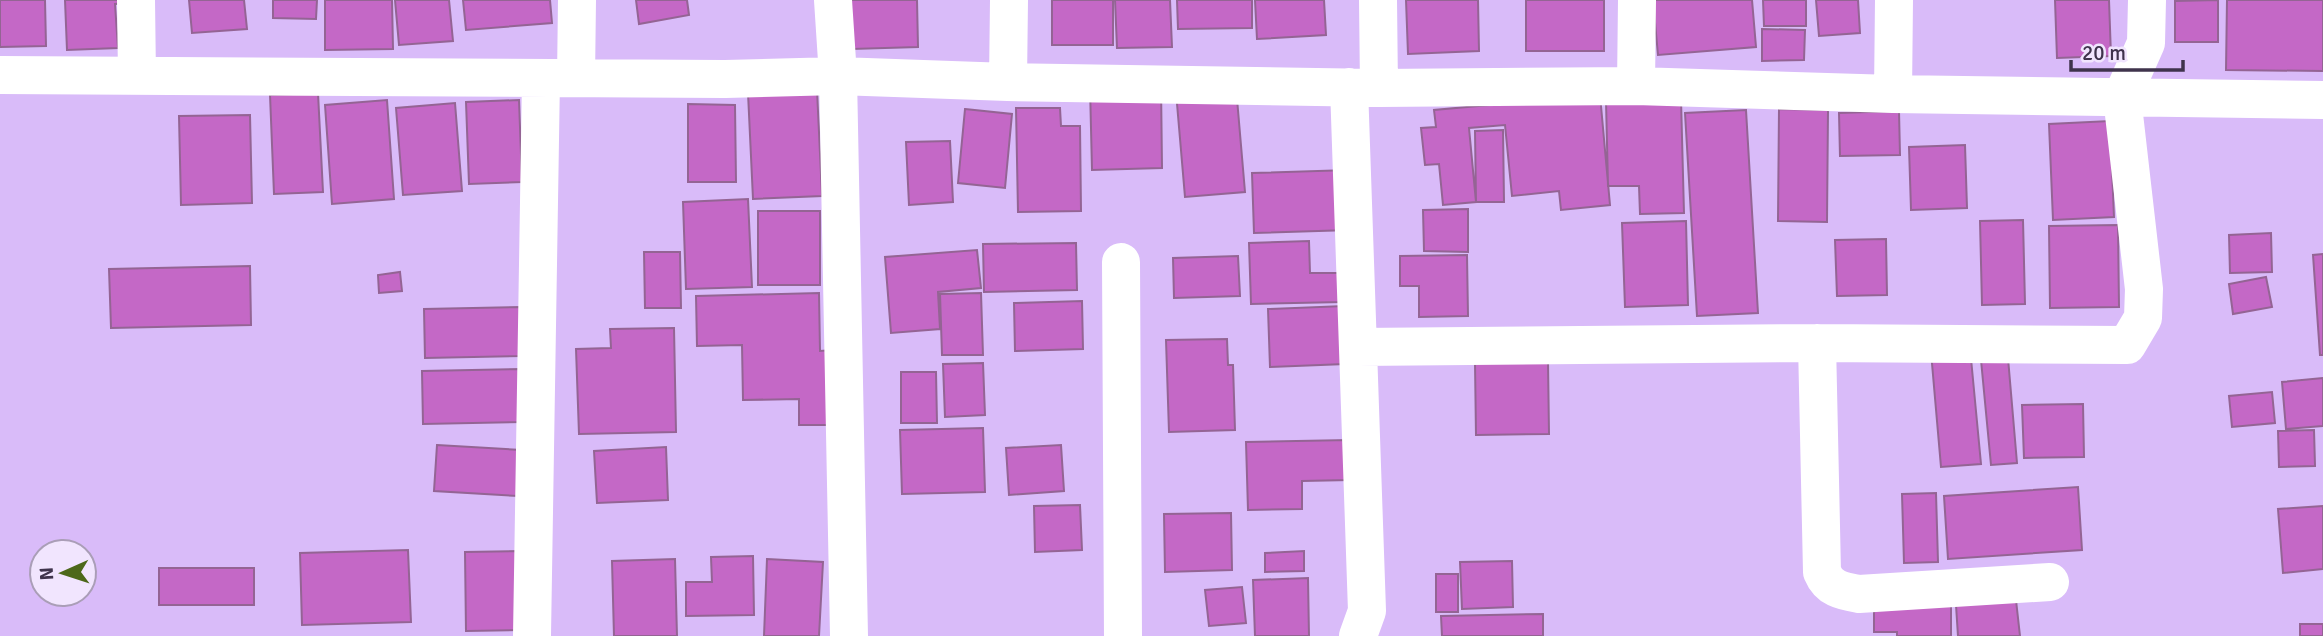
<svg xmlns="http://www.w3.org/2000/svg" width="2323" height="636" font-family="Signika,sans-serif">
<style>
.building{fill:#c468c6;stroke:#946494;stroke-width:2}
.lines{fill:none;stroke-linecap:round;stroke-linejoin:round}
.minor{stroke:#fff;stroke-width:38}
</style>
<rect width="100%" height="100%" fill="#d9bbf9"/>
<!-- building -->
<path class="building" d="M0 0H45L46 46 0 47Z
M65 0H133V3L115 4 118 48 67 50Z
M189 0H244L247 29 192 33Z
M273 0H317L316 19 273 18Z
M325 0H392L393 49 325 50Z
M395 0H449L453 41 399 45Z
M463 0H550L552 23 466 30Z
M636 0H687L689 15 639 24Z
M851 0H917L918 47 852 49Z
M1052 0H1113V45H1052Z
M1115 0H1170L1172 47 1117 48Z
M1177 0H1252V28L1178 29Z
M1255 0H1324L1326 35 1257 39Z
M1406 0H1478L1479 51 1408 54Z
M1526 0H1604V51H1526Z
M1653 0H1752L1756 47 1658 55Z
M1763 0H1806V26H1764Z
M1816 0H1858L1860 33 1819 36Z
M2055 0H2109L2111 56 2057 58Z
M2218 0V42H2175V1Z
M2227 0H2323V71L2226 70Z
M1762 29 1805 30 1804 60 1762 61Z
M1161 85 1162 168 1092 170 1090 87Z
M1236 87 1245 192 1185 197 1176 92Z
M817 90 822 196 753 199 748 93Z
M318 93 323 192 274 194 270 95Z
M1600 95 1610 205 1561 210 1559 191 1512 196 1505 125 1469 128 1476 202 1443 205 1439 164 1425 165 1421 128 1436 127 1434 110Z
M1681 99 1684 213 1640 214 1639 186H1608L1606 101Z
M387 100 394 199 332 204 325 105Z
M519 100 522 182 469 184 466 102Z
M455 103 462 191 403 195 396 108Z
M688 104 735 105 736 182H688Z
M1016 108H1060L1061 126H1080L1081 211 1018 212Z
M965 109 1012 114 1005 188 958 183Z
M1779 109 1828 110 1827 222 1778 221Z
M1746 110 1758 313 1697 316 1685 113Z
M1899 111 1900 155 1840 156 1839 113Z
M250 115 252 203 181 205 179 116Z
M2110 121 2114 217 2053 220 2049 124Z
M1503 130 1504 202H1476L1475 131Z
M950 141 953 202 909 205 906 142Z
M1965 145 1967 208 1911 210 1909 147Z
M1349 170 1350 230 1254 233 1252 173Z
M748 199 752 287 686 289 683 202Z
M1468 209V252L1424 251 1423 210Z
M758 211H820V285H758Z
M2023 220 2025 304 1982 305 1980 221Z
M1686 221 1688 305 1625 307 1622 223Z
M2118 225 2119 307 2050 308 2049 226Z
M2271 233 2272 272 2230 273 2229 235Z
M1886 239 1887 295 1837 296 1835 240Z
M1309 241 1310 273H1342L1343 302 1251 304 1249 243Z
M1076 243 1077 290 984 292 983 244Z
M977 250 981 288 938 292 940 329 891 333 885 257Z
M644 252H680L681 308H645Z
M2323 254V355H2320L2313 255Z
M1467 255 1468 316 1419 317V286H1400V256Z
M1238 256 1240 296 1174 298 1173 258Z
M250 266 251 325 111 328 109 269Z
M400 272 402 291 379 293 378 275Z
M2266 277 2272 307 2233 314 2229 284Z
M819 293 820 351 832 350 834 425H799V399L743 400 742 345 697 346 696 296Z
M981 293 983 355H942L940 294Z
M1082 301 1083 349 1015 351 1014 303Z
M1344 306 1345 364 1270 367 1268 309Z
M522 307V356L425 358 424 309Z
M674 328 676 432 579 434 576 349 611 348 610 329Z
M1227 339 1228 365H1233L1235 430 1169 432 1166 340Z
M1970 348 1981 464 1941 467 1931 352Z
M2008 358 2017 463 1991 465 1981 360Z
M1548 361 1549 434 1476 435 1475 363Z
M983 363 985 415 945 417 943 364Z
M522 369 523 422 423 424 422 371Z
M901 372H936L937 423H901Z
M2323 378V426L2286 429 2282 382Z
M2272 392 2275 423 2232 427 2229 396Z
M2083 404 2084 457 2024 458 2022 405Z
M983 428 985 492 902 494 900 430Z
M2314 430 2315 466 2279 467 2278 431Z
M1349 440 1350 480 1302 481V509L1248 510 1246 442Z
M437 445 521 450 518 496 434 491Z
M1061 445 1064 491 1009 495 1006 448Z
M666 447 668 500 597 503 594 451Z
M2078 487 2082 550 1948 559 1944 496Z
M1936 493 1938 562 1904 563 1902 494Z
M1080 505 1082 550 1035 552 1034 506Z
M2323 506V569L2283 573 2278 509Z
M1231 513 1232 570 1165 572 1164 514Z
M408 550 411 622 302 625 300 553Z
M519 551 520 630 466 631 465 552Z
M1304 551V571L1265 572V553Z
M753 556 754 615 686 616V582H712L711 557Z
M675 559 677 636H614L612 561Z
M767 559 823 562 819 636H764Z
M1512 561 1513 607 1462 609 1460 562Z
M159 568H254V605H159Z
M1436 574H1458V612H1436Z
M1308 578 1309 636H1255L1253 580Z
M1242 587 1246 623 1209 626 1205 590Z
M2016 600 2020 636H1958L1956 605Z
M1951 604V636H1897V632H1874V605Z
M1543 614V636H1442L1441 616Z
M2300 624H2323V636H2300Z"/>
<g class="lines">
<!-- minor -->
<path class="minor" d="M136 0 137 76
M833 0 838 76 849 636
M1378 0 1379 88
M0 75 725 79 838 76 1008 82 1379 88 1636 86 1893 94 2323 100
M576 78 577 0
M1008 82 1009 0
M1636 86 1637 0
M1349 87 1367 611 1358 636
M1893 94 1894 0
M1121 262 1123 636
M1817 343 1822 572C1829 589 1842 591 1859 594L2050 582
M1358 347 1817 343 2127 345 2143 318 2144 289 2122 97 2146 43 2147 0
M532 636 541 78"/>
</g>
<!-- north arrow -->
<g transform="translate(63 573) rotate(267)"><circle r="33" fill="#f1e5fe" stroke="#aa9eb7" stroke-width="2"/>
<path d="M0-5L12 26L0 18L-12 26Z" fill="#4d681a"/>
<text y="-10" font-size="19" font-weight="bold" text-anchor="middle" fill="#3f334c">N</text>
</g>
<!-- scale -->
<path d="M2071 60v10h112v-10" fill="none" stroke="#3f334c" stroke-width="3.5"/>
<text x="2082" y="60" font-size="21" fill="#3f334c" stroke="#f1e5fe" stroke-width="5" paint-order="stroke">20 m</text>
</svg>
